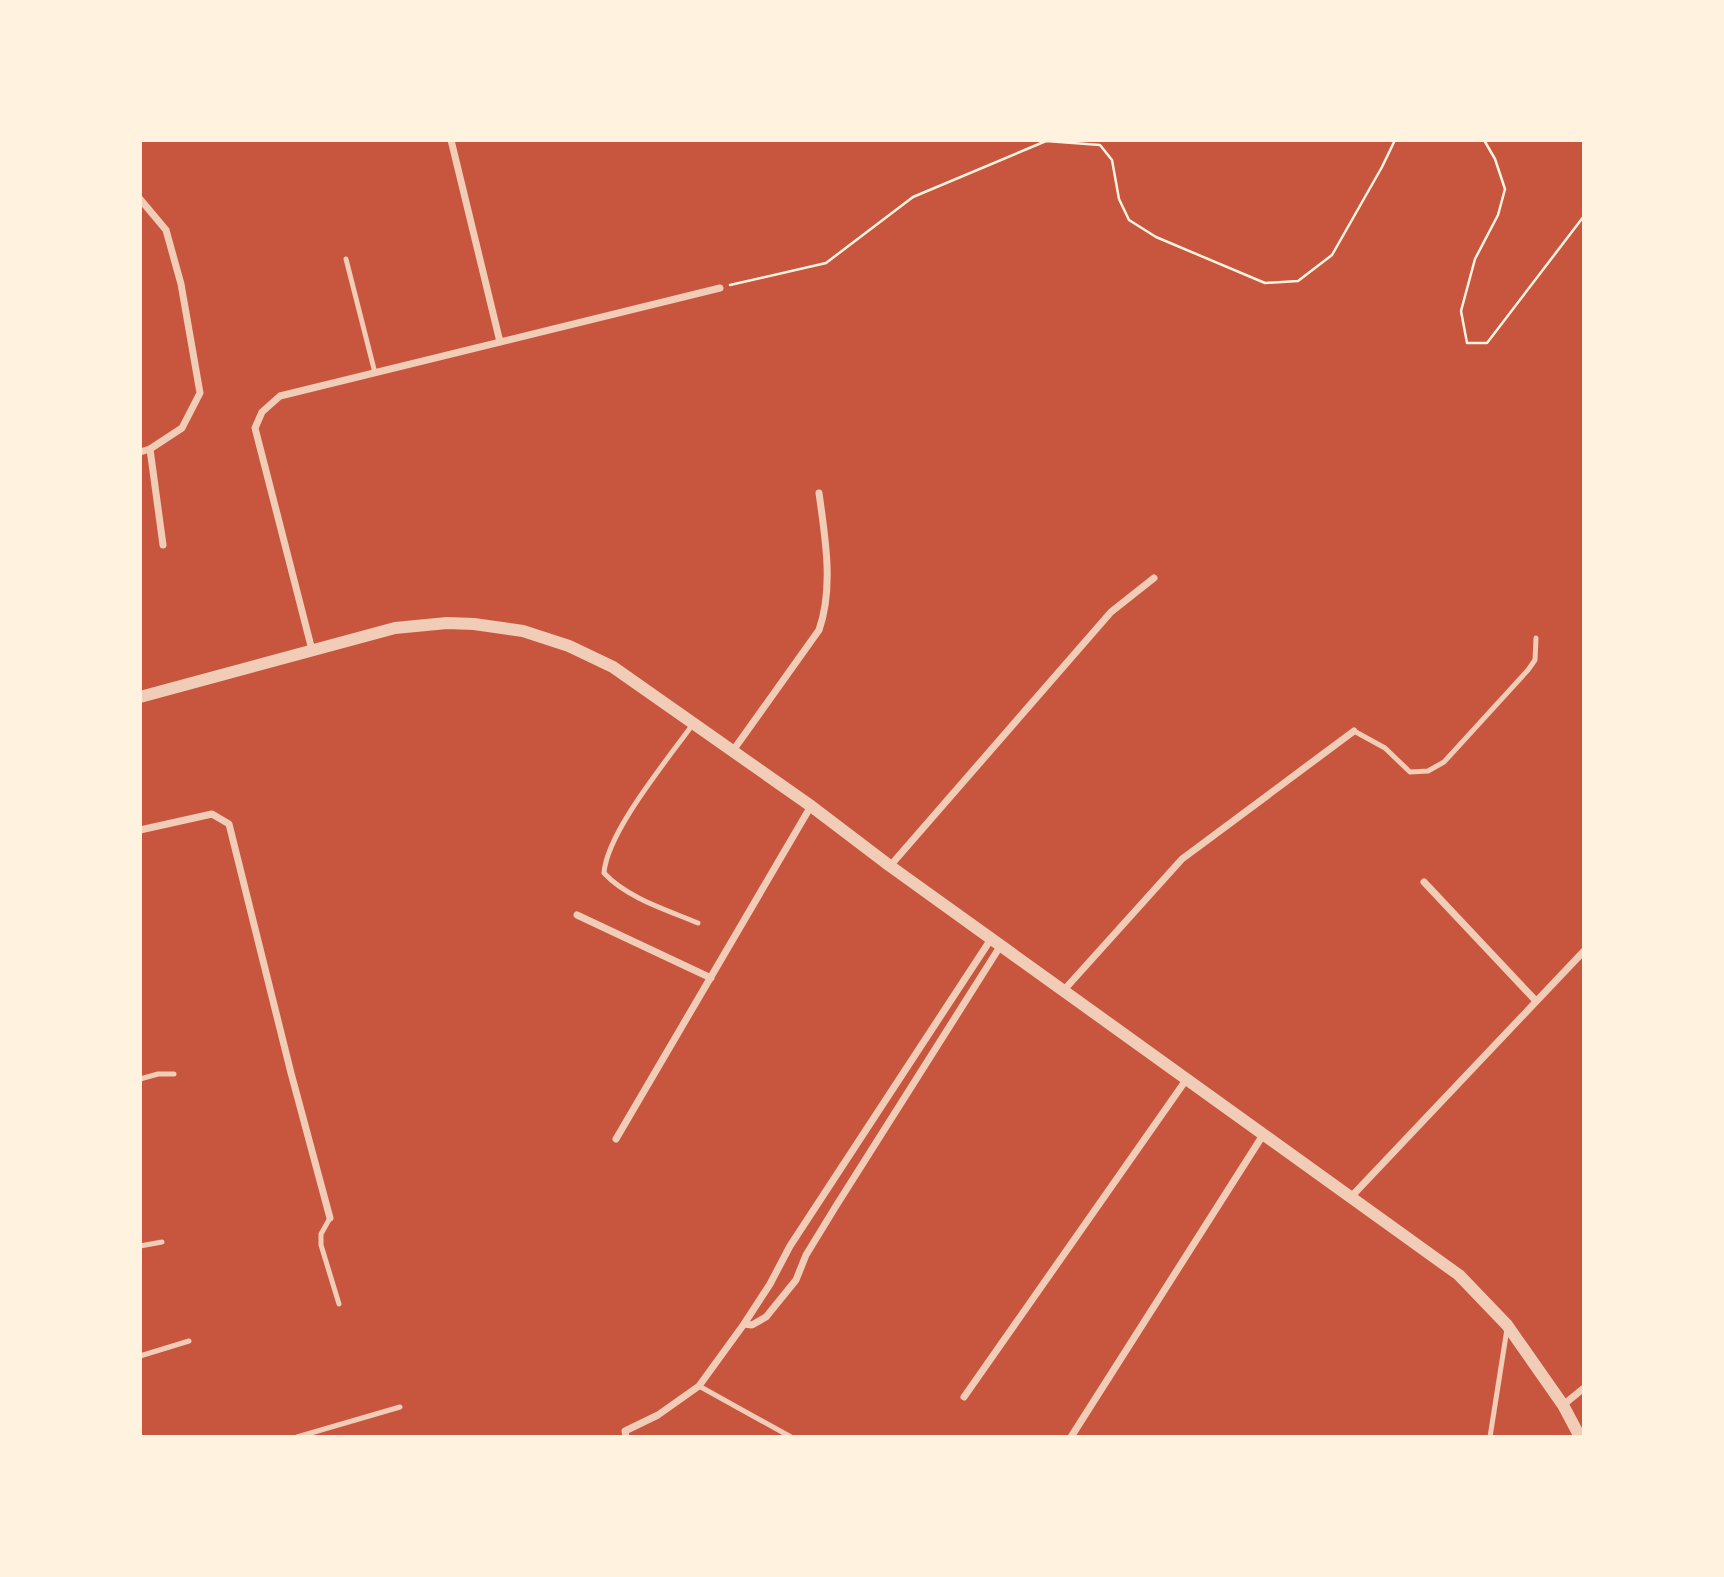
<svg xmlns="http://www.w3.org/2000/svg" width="1724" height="1577" font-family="Figtree,sans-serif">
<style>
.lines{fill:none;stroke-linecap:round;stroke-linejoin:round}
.path{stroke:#fff3e0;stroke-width:2.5}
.service{stroke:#f1ccb7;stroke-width:5}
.minor{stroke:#f1ccb7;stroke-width:7}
.tertiary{stroke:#f1ccb7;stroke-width:12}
</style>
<rect width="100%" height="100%" fill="#c8553d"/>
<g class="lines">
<!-- path -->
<path class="path" d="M1484 140 1495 159 1505 189 1498 215 1475 259 1461 311 1467 343H1487L1584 216
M730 285 826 263 913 197 1046 141 1100 145 1112 160 1119 199 1129 220 1156 237 1265 283 1298 281 1332 255 1382 167 1395 140"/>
<!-- service -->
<path class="service" d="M346 259 375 373
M693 724C668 759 607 832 604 873 627 898 667 910 698 923
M1354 731 1385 748 1410 772 1428 771 1444 762 1528 670 1535 660 1536 638
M140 1079 158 1074H174
M330 1218 321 1234V1245L339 1304
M140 1246 162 1242
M140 1356 189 1341
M699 1386 791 1437
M297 1437 400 1407
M1490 1437 1507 1329"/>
<!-- minor -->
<path class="minor" d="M451 140 500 342
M140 199 166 230 181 284 200 393 182 428 150 449 140 452
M150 449 163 545
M312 650 255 428 262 412 280 396 720 288
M732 752 819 630C834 587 825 537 819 493
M140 830 212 814 229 824 291 1073 330 1218
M890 866 1111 612 1154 578
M1424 882 1536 1001
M577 915 711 978
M1064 990 1182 859 1354 731
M616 1139 811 806
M1350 1198 1584 951
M744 1324 752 1325 766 1317 796 1280 806 1255 836 1206 1001 945
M964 1397 1186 1080
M1563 1405 1584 1388
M626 1437 625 1431 658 1415 699 1386 744 1324 770 1284 790 1246 991 939
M1071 1437 1263 1135"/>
<!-- tertiary -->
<path class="tertiary" d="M140 697 395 628 447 623 474 624 523 631 569 646 613 667 811 806 890 866 1459 1275 1507 1325 1563 1405 1580 1437"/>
</g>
<!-- border -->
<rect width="1724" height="1577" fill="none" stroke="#fff3e0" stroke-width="284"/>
</svg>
